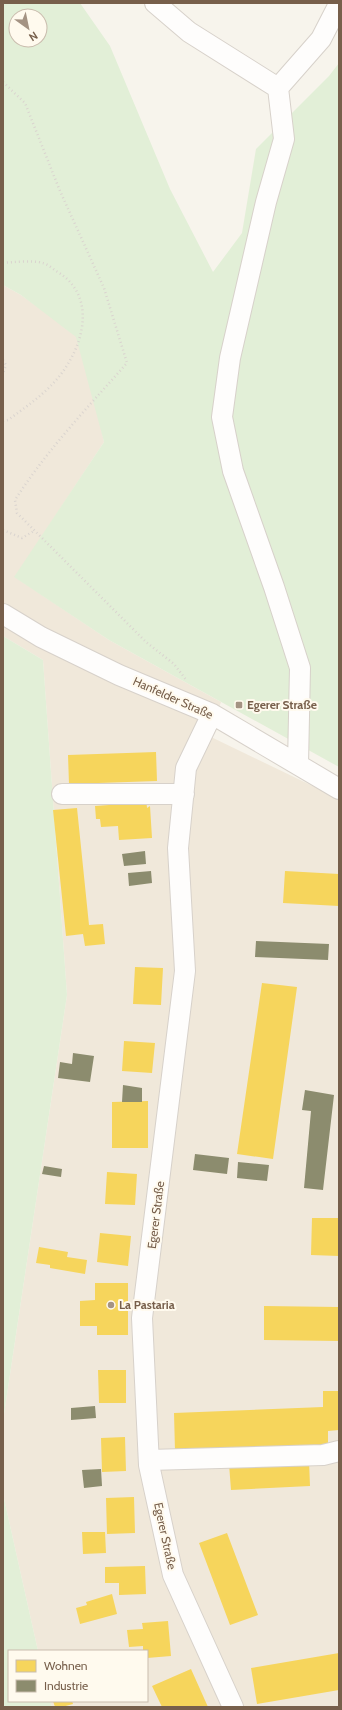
<svg xmlns="http://www.w3.org/2000/svg" width="342" height="1710" font-family="Cabin,sans-serif">
<style>
.residential{fill:#f0e8da}
.green{fill:#e2efd7;fill-rule:evenodd}
.homes{fill:#f6d55c}
.industry{fill:#8c8c6e}
.lines{fill:none;stroke-linecap:round;stroke-linejoin:round}
.minor-casing{stroke:#d7d1ca;stroke-width:22}
.path{stroke:#dad4cf;stroke-width:2.5;stroke-dasharray:1 3;stroke-linecap:butt}
.minor{stroke:#fefdfc;stroke-width:20}
.poi-dot{fill:#a49383;stroke:#fffaee;stroke-width:1.5}
.labels{text-anchor:middle;stroke-width:4;stroke-linejoin:round;paint-order:stroke}
.street-label{font-size:12px;fill:#775f4b;stroke:#fffaee}
.poi-label{font-size:12px;font-weight:bold;fill:#775f4b;stroke:#fffaee;text-anchor:start}
</style>
<rect width="100%" height="100%" fill="#f7f4ec"/>
<!-- residential -->
<path class="residential" d="M3 285 21 295 81 338 104 442 15 577 109 640 221 702 209 736 323 791 339 800V1707H52L50 1701H147V1651H38L3 1494V1421L67 995 43 660 3 636Z"/>
<!-- green -->
<path class="green" d="M3 3H80L110 46 170 189 213 272 242 233 256 149 329 76 339 63V767L109 640 14 577 104 442 76 337 21 295 3 285ZM16 16H40V40H16Z
M3 636 43 660 67 995 3 1421Z
M3 1494 38 1651H9V1701H50L52 1707H3Z"/>
<!-- homes -->
<path class="homes" d="M156 752 157 781 69 784 68 755Z
M146 797 147 808 150 806 152 838 119 840 118 826 101 827 100 819H96L95 806 123 804 122 799Z
M77 808 89 925 103 924 105 944 85 946 83 934 66 936 53 810Z
M285 871 339 874V906L283 903Z
M135 967 163 968 161 1005 133 1004Z
M262 983 297 987 273 1159 237 1154Z
M124 1041 155 1043 152 1073 122 1071Z
M148 1101V1148H112V1102Z
M107 1172 137 1174 135 1205 105 1204Z
M312 1218H339V1256L311 1255Z
M100 1233 131 1236 128 1266 97 1262Z
M39 1247 68 1252 67 1257 87 1260 85 1274 50 1268V1265L36 1263Z
M95 1283H128V1335H97V1326H80V1301L95 1300Z
M264 1306 339 1307V1341L264 1340Z
M98 1370H126V1403H99Z
M323 1391H339V1430L328 1431V1445L175 1451 174 1413 323 1407Z
M125 1437 126 1471 102 1472 101 1438Z
M309 1460 310 1486 231 1490 229 1464Z
M134 1497 135 1533 107 1534 106 1498Z
M82 1532H105L106 1553 83 1554Z
M227 1533 258 1615 230 1625 199 1543Z
M145 1566 146 1594 119 1595V1583H105V1567Z
M112 1594 117 1614 80 1624 76 1608 87 1605 86 1602Z
M168 1621 171 1656 147 1658V1651H143V1646L129 1647 127 1630 143 1629 142 1623Z
M339 1653V1690L257 1704 251 1668Z
M191 1669 208 1707H162L152 1686Z
M53 1701H72L73 1704 62 1707H55Z"/>
<!-- industry -->
<path class="industry" d="M145 851 146 864 124 866 122 854Z
M151 871 152 883 129 886 128 873Z
M256 941 329 944 328 960 255 957Z
M73 1053 94 1056 90 1082 58 1078 60 1062 72 1064Z
M123 1085 142 1088V1102H122Z
M305 1090 334 1095 323 1190 304 1188 311 1111 302 1110Z
M195 1154 229 1158 227 1174 193 1170Z
M238 1162 269 1165 267 1181 237 1178Z
M44 1166 62 1169 61 1177 42 1174Z
M95 1406 96 1418 71 1420V1408Z
M101 1469 102 1486 84 1488 82 1470Z"/>
<g class="lines">
<!-- minor casing -->
<g class="minor-casing">
<path id="minor" d="M155 3 189 32 278 88
M3 614 41 637 119 675 212 714 339 789
M212 714 186 768 178 848 185 971 142 1318 149 1465 173 1575 233 1707
M298 764 300 668 274 587 233 471 222 417 230 358 266 202 284 139 278 88 321 39 339 4
M62 794H184
M149 1460 323 1455 339 1451"/>
</g>
<!-- path -->
<path class="path" d="M3 82 25 103 60 191 104 288 127 363C88 407 47 450 15 500L17 513 146 642 174 664 187 681
M3 263C13 262 33 260 43 263 47 264 52 268 56 271 93 292 87 335 66 367 51 390 30 404 8 420L3 421
M3 360 6 365 3 373
M3 530 22 538 34 531"/>
<!-- minor -->
<use href="#minor" class="minor"/>
</g>
<!-- markers -->
<g class="poi-dot">
<rect x="235" y="701" width="8" height="8" rx="2"/>
<circle cx="111" cy="1305" r="4"/>
</g>
<g class="labels">
<!-- street labels -->
<g class="street-label">
<text transform="translate(173 698) rotate(24)" y="4">Hanfelder Straße</text>
<text transform="translate(156 1215) rotate(-83)" y="4">Egerer Straße</text>
<text transform="translate(165 1536) rotate(78)" y="4">Egerer Straße</text>
</g>
<!-- poi labels -->
<g class="poi-label">
<text x="247" y="709">Egerer Straße</text>
<text x="119" y="1309">La Pastaria</text>
</g>
</g>
<!-- border -->
<rect width="342" height="1710" fill="none" stroke="#775f4b" stroke-width="8"/>
<!-- legend -->
<rect x="8" y="1650" width="140" height="52" fill="#fffaee" stroke="#c9bcad"/>
<rect x="16" y="1660" width="20" height="12" fill="#f6d55c" stroke="#c9bcad"/>
<text x="44" y="1670" font-size="12" fill="#775f4b">Wohnen</text>
<rect x="16" y="1680" width="20" height="12" fill="#8c8c6e" stroke="#c9bcad"/>
<text x="44" y="1690" font-size="12" fill="#775f4b">Industrie</text>
<!-- north arrow -->
<g transform="translate(28 28) rotate(147)"><circle r="19" fill="#fffaee" stroke="#c9bcad"/>
<path d="M0-3L7 15L0 10L-7 15Z" fill="#a49383"/>
<text y="-6" font-size="11" font-weight="bold" text-anchor="middle" fill="#775f4b">N</text>
</g>
</svg>
